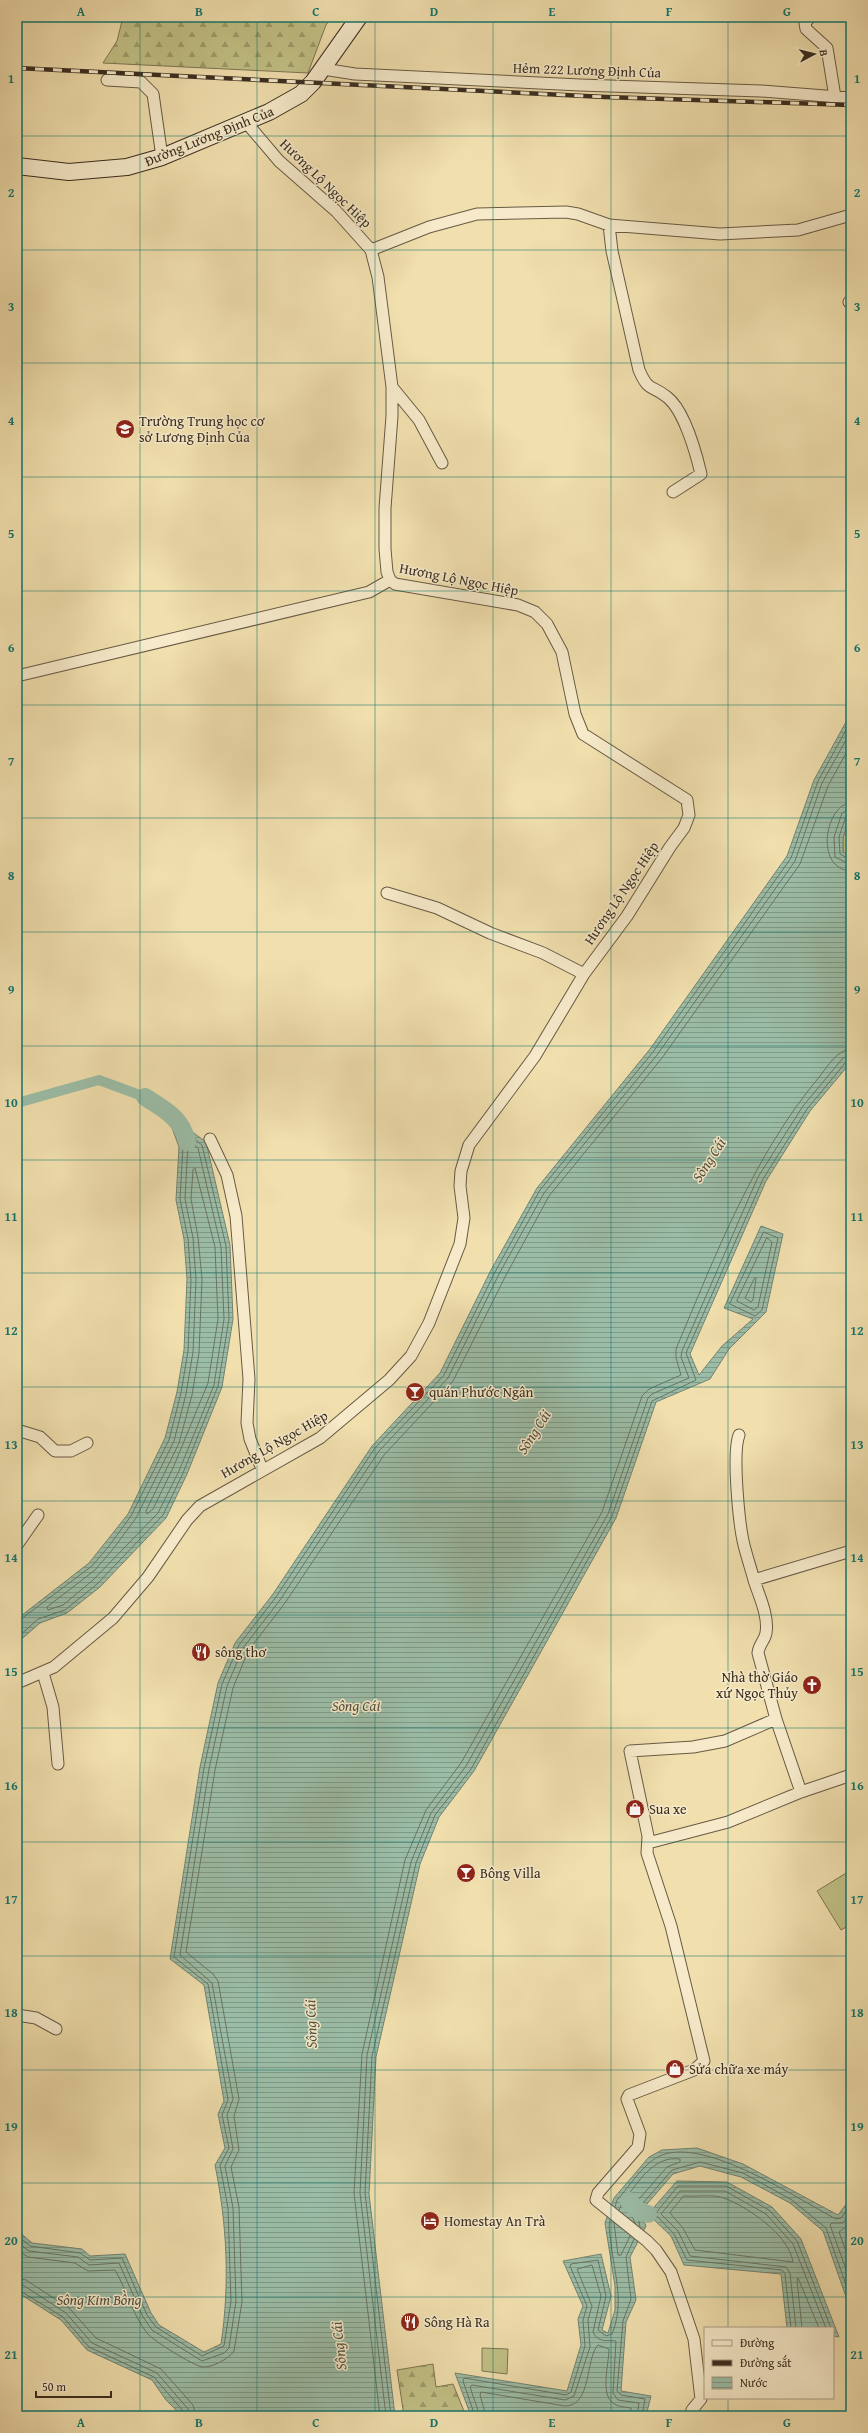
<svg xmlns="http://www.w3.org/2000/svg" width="868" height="2433" font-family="'Gentium Book Plus',serif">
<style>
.forest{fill:url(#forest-firs);stroke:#7d7652}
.garden{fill:#c1c085;stroke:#7d7652}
.water{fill:url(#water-rules);stroke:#748371}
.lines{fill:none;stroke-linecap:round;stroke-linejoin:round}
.shore{stroke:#6a7564;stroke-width:1}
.canal{stroke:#9bbda7;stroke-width:10}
.river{stroke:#9bbda7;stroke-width:18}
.street-casing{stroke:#675a44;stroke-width:13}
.secondary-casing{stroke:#392d20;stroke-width:18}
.street{stroke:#f6eaca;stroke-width:11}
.secondary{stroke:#f6eaca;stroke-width:16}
.rail-casing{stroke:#392d20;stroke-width:4.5}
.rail{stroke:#f6eaca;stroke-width:3;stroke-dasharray:9;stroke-linecap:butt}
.grid{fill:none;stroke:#0f766e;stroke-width:1;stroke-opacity:0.55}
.labels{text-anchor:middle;stroke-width:3;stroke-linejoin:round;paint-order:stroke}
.street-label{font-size:14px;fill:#392d20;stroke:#f6eaca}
.poi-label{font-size:14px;fill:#392d20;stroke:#f6eaca;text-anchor:start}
.water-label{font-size:15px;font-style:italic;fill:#525142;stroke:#f6eaca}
.neatline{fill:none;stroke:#0f766e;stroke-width:1.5}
.grid-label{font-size:13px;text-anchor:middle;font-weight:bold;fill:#0f766e}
</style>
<defs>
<pattern id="forest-firs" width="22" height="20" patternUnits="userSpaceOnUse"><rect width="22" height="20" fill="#c1c085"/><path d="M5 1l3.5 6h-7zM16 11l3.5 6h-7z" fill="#9e9c6c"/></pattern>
<pattern id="water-rules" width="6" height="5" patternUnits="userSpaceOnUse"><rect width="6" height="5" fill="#9bbda7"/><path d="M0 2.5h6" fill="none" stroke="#7f9a88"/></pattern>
</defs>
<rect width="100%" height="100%" fill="#f1dfae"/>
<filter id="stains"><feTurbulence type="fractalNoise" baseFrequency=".005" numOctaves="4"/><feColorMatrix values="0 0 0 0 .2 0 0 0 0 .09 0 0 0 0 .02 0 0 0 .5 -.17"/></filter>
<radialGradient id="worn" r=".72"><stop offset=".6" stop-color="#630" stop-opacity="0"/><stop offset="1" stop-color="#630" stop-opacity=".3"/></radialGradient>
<!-- forest -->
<path class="forest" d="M123 17H332L326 25 308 73 103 63 117 41Z
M851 812V856L843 852V838Z
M433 2364 436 2387 453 2384 466 2416H404L397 2370Z"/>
<!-- garden -->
<path class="garden" d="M851 1870V1924L841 1930 817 1891Z
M482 2348 508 2349 507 2374 482 2371Z"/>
<!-- water -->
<path class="water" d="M851 713V812L843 838V852L851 856V1062L810 1111 766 1181 690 1354 699 1375 722 1346 753 1319 724 1308 761 1226 783 1234 766 1312 729 1349 710 1379 656 1402 616 1518 474 1771 439 1817 420 1864 376 2057 369 2194 395 2416H182L166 2400 152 2380 87 2350 61 2320 17 2292V2230L32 2243 82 2249 90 2256 125 2254 151 2313 159 2325 204 2352 221 2344C230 2284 227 2224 215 2165L225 2148 218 2114 224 2101 204 1985 170 1959 200 1767 218 1683 235 1643 273 1594 372 1446 440 1373 491 1270 537 1188 650 1049 787 856 814 780Z
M145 1097 206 1142 230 1245 233 1319 222 1387 187 1474 166 1518 100 1587 67 1613 40 1623 17 1643V1619L89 1563 128 1514 165 1438 177 1392 184 1350 187 1279 184 1239 176 1200 179 1147 172 1128Z
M697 2148 743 2164 838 2215 851 2198V2311L823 2231 790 2203 741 2177 700 2166 673 2174 640 2212 646 2226 630 2257 636 2300 626 2322 621 2391 651 2396 646 2416H471L455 2373 567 2391 581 2345 578 2319 583 2306 563 2261 601 2254 611 2296 602 2330 608 2333 615 2310V2286L605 2223 614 2198 649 2157 662 2150Z
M677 2181 727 2182 772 2207 801 2239 839 2337 833 2336V2328H787L781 2274 684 2265 671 2236 648 2214Z"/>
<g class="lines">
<!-- shore -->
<path class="shore" d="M851 803C826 803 813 869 851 871
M851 809 842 813 834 837 835 857 851 865
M851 814 846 816 839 837 840 854 851 860
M191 1142 198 1148 221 1247 224 1319 214 1385 179 1471 158 1513 93 1580 63 1605 48 1610 47 1607 95 1570 113 1549 136 1518 174 1441 186 1394 193 1352 196 1280 193 1238 185 1199 188 1144Z
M195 1168 215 1247 218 1319 208 1383 173 1468 153 1509 147 1514 146 1511 179 1443 192 1395 199 1353 202 1279 198 1237 191 1199 193 1170Z
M764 1232 778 1238 762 1310 755 1316 730 1304Z
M767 1238 772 1242 758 1307 754 1310 737 1301Z
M756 1278 753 1300 751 1302 745 1298 754 1279Z
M17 1622 92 1566 109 1546 131 1516 169 1440 181 1393 188 1351 191 1280 188 1239 180 1199 183 1146 177 1130 180 1128 202 1145 226 1246 229 1319 218 1386 183 1473 163 1515 97 1584 65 1610 38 1619 17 1638
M684 2196C696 2197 714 2194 724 2198 748 2207 789 2235 793 2262L695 2250 683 2228 670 2213Z
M615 2207 617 2200C630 2186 644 2162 662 2155 707 2138 796 2198 836 2219L841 2218 851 2205
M619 2210 622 2203C637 2184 653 2155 680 2159V2162L667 2167 633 2206 631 2213 635 2223
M851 2213 843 2223H832L830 2225 851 2283
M614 2223 618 2255H621L630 2236
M851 2223 839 2232 851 2265
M640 2227 637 2210 672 2170 700 2162 743 2173 792 2200 826 2228 851 2299
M17 2235 30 2246 80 2253 90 2260 122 2258 147 2315 156 2327 202 2356 224 2346 231 2301 228 2208 220 2165 229 2148 222 2115 228 2100 208 1984 174 1957 204 1768 222 1684 239 1645 276 1597 375 1448 444 1375 495 1272 540 1190 653 1052 791 858 818 781 851 721
M634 2239 626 2257 631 2299 623 2321 617 2391 621 2395 645 2399 642 2416
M17 2242 29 2251 78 2257 89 2265 119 2263 143 2317 152 2330 202 2361 224 2353 229 2348 236 2301 233 2208 225 2166 233 2149 227 2115 233 2099 212 1983 180 1955 209 1769 227 1686 243 1648 280 1600 379 1451 448 1378 499 1274 544 1193 657 1055 795 861 822 783 851 731
M17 2250 28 2257 75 2263 88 2271 115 2270C127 2290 132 2314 147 2333 153 2341 193 2365 202 2367 211 2368 229 2359 234 2351L242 2302 239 2207 231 2167 239 2150 234 2116 239 2099 218 1981 213 1974 186 1952 215 1770 233 1688 248 1651 285 1603 384 1455 453 1381 505 1277 549 1196 662 1058 800 864 828 786 851 744
M17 2278 26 2280 69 2308 96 2338 161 2369 193 2405 196 2416
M17 2284 23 2285 66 2313 92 2343 157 2373 188 2409 190 2416
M17 2289 63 2317 89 2347 154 2377 184 2412 185 2416
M791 2328 785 2274 782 2270 687 2260 674 2234 655 2214 678 2186H726L769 2210 797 2241 831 2328
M796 2328 790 2273 786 2267 690 2256 678 2231 661 2214 680 2191H725L766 2214 793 2244 826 2328
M802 2328 797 2280 798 2278 819 2328
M380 2416 354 2193 362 2054 405 1860 426 1810 461 1763 602 1512 642 1396 649 1389 681 1375 676 1358V1349C716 1254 753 1156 820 1076 828 1066 837 1050 851 1049
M386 2416 360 2193 367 2055 411 1862 431 1813 466 1766 608 1514 648 1398 652 1394 689 1378 681 1357 682 1351 758 1177 803 1106 843 1058 851 1055
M391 2416 365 2193 372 2056 416 1863 435 1815 471 1769 612 1516 652 1401 696 1380 686 1353 763 1179 807 1109 846 1062 851 1060
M475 2416 463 2381 464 2378 566 2395 571 2392 585 2346 583 2320 587 2306 570 2266 571 2264 598 2260 606 2296 598 2330 606 2336 612 2334C625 2302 614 2274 611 2242 610 2235 608 2227 610 2220
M480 2416 470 2387 472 2385 565 2400 574 2396 590 2347 588 2320 592 2306 577 2269 592 2265 601 2296 593 2332C598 2343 607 2340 616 2341L613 2393 618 2400 639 2403 637 2416
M486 2416 480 2395 481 2392 565 2406C592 2406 585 2359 598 2345L609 2349C609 2363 600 2394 613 2403 618 2407 625 2407 631 2408V2416"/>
<!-- canal -->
<path class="canal" d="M17 1103 99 1080 145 1097"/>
<!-- river -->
<path class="river" d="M145 1097C164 1109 182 1118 187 1142
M629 2201 640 2212 648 2214"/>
<!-- street casing -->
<g class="street-casing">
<path id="street" d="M810 17 805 23 806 29 827 48 835 97
M323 69 355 74 580 85 761 91 851 98
M107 80 141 82 153 94 162 157
M609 225 612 251 639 370C649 393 651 384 667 397 684 410 696 453 701 474L673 492
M371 250 429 227 477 214 566 212 578 214 609 225 720 234 798 230 851 215
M849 302 851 301
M392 387 419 420 442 463
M17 676 369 592 390 580
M387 893 437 908 490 933 543 953 584 974
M210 1139 227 1175 236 1216 249 1379 247 1423 250 1439 262 1469
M17 1430 40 1437 55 1451H71L87 1443
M739 1435C732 1453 739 1525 744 1545 747 1557 751 1569 754 1580
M17 1545 38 1515
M43 1673 53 1707 58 1764
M17 1683 54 1667 113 1618 148 1577 187 1520 200 1506 320 1438 389 1380 411 1356 429 1323 460 1244 464 1218 460 1186 461 1171 469 1145 535 1056 584 974 627 916 670 847 684 828 689 815 687 800 583 734 575 714 562 652 547 624 535 612 518 605 395 584 390 580 387 572 385 549V508L392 416V387L378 277 371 250 336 211 279 161 245 121
M776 1719 801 1792
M648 1843 728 1822 801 1792 851 1775
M17 2015 36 2018 56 2029
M691 2416 692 2410 701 2399 694 2339 671 2272 656 2250 647 2241 596 2200 598 2193 638 2147 640 2134 627 2099 629 2095 694 2070 704 2061 671 1926 647 1853 648 1836 630 1751 693 1747 725 1741 776 1719 758 1653C759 1644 765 1640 766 1633 769 1616 759 1596 754 1580L851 1551"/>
</g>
<!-- secondary casing -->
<g class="secondary-casing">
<path id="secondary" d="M17 166 69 172 127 167 162 157 269 112 301 94 313 82 359 17"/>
</g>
<!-- street -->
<use href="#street" class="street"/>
<!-- secondary -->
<use href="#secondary" class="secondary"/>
<!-- rail casing -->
<g class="rail-casing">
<path id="rail" d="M17 68 605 97 851 105"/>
</g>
<!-- rail -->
<use href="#rail" class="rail"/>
</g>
<!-- grid -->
<path class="grid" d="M140 17V2416M257 17V2416M375 17V2416M493 17V2416M611 17V2416M728 17V2328M17 136H851M17 250H851M17 363H851M17 477H851M17 591H851M17 705H851M17 818H851M17 932H851M17 1046H851M17 1160H851M17 1273H851M17 1387H851M17 1501H851M17 1615H851M17 1728H851M17 1842H851M17 1956H851M17 2070H851M17 2183H851M17 2297H851M728 2398V2416"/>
<!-- icons -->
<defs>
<g id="school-disc" transform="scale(1)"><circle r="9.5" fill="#8f2418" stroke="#f6eaca"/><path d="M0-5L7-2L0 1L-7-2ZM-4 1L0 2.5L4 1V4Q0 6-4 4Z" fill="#fff"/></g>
<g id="bar-disc" transform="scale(1)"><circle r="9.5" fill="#8f2418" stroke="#f6eaca"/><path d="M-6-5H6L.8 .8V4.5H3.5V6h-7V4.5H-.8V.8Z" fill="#fff"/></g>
<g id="restaurant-disc" transform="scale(1)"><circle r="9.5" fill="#8f2418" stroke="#f6eaca"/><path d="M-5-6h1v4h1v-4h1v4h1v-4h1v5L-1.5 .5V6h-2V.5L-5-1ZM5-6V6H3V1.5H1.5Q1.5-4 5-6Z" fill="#fff"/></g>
<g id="church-disc" transform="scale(1)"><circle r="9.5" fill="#8f2418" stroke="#f6eaca"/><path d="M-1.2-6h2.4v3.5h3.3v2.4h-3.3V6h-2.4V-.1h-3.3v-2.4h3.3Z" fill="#fff"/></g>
<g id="shop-disc" transform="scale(1)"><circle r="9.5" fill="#8f2418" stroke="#f6eaca"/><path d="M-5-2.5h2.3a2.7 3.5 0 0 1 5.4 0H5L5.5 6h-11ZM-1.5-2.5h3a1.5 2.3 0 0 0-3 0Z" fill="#fff"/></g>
<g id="hotel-disc" transform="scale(1)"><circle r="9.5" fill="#8f2418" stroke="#f6eaca"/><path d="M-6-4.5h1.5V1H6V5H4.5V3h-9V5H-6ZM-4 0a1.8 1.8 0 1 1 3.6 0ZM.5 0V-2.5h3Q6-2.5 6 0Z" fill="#fff"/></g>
</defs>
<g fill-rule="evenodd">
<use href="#school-disc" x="125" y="429"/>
<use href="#bar-disc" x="415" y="1392"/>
<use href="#restaurant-disc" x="201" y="1652"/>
<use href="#church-disc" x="812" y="1685"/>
<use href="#shop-disc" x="635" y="1809"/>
<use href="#bar-disc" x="466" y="1873"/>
<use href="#shop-disc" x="675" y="2069"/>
<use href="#hotel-disc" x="430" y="2221"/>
<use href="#restaurant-disc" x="410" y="2322"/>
</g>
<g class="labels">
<!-- street labels -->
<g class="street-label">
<text transform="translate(587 70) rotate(2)" y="5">Hẻm 222 Lương Định Của</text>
<text transform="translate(209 136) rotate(-22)" y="5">Đường Lương Định Của</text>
<text transform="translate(326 183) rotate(44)" y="5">Hương Lộ Ngọc Hiệp</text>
<text transform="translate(459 579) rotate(11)" y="5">Hương Lộ Ngọc Hiệp</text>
<text transform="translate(621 893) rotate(-56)" y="5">Hương Lộ Ngọc Hiệp</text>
<text transform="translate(274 1444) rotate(-30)" y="5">Hương Lộ Ngọc Hiệp</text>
</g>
<!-- poi labels -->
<g class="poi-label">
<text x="139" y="426">Trường Trung học cơ<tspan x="139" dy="16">sở Lương Định Của</tspan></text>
<text x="429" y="1397">quán Phước Ngân</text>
<text x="215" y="1657">sông thơ</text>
<text x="798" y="1682" text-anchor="end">Nhà thờ Giáo<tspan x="798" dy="16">xứ Ngọc Thủy</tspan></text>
<text x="649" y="1814">Sua xe</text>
<text x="480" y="1878">Bông Villa</text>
<text x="689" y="2074">Sửa chữa xe máy</text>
<text x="444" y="2226">Homestay An Trà</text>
<text x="424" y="2327">Sông Hà Ra</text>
</g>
<!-- water labels -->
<g class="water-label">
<text transform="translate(709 1160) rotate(-57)" y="5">Sông Cái</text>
<text transform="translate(534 1432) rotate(-57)" y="5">Sông Cái</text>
<text x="356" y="1711">Sông Cái</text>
<text transform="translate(311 2024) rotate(-92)" y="5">Sông Cái</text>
<text x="99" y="2305">Sông Kim Bồng</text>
<text transform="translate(339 2346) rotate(-96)" y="5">Sông Cái</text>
</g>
</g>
<!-- margin -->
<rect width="868" height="2433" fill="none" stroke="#f1dfae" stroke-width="44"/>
<!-- legend -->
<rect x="704" y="2327" width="130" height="72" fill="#f6eaca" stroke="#aa9e86"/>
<rect x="712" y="2340" width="20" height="6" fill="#f6eaca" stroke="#aa9e86"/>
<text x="740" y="2347" font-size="12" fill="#392d20">Đường</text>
<rect x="712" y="2360" width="20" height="6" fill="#392d20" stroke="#aa9e86"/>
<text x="740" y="2367" font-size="12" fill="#392d20">Đường sắt</text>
<rect x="712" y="2377" width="20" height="12" fill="url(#water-rules)" stroke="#aa9e86"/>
<text x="740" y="2387" font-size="12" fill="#392d20">Nước</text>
<!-- north arrow -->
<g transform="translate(814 54) rotate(83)" stroke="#f6eaca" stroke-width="3" paint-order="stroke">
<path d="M0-3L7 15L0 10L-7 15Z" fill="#392d20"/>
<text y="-6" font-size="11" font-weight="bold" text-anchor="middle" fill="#392d20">B</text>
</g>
<!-- scale -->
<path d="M36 2391v6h75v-6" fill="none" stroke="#392d20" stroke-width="2"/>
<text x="42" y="2391" font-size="12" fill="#392d20" stroke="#f6eaca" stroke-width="3" paint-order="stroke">50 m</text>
<rect x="22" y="22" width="824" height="2389" class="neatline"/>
<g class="grid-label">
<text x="81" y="16">A</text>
<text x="199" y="16">B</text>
<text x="316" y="16">C</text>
<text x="434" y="16">D</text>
<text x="552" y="16">E</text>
<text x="669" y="16">F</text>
<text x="787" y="16">G</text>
<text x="11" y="83">1</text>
<text x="857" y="83">1</text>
<text x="11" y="197">2</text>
<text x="857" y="197">2</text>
<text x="11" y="311">3</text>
<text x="857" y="311">3</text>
<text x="11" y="425">4</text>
<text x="857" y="425">4</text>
<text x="11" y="538">5</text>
<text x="857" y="538">5</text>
<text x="11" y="652">6</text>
<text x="857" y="652">6</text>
<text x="11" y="766">7</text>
<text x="857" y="766">7</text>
<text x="11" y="880">8</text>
<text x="857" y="880">8</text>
<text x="11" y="994">9</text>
<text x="857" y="994">9</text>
<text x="11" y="1107">10</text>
<text x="857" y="1107">10</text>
<text x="11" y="1221">11</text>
<text x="857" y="1221">11</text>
<text x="11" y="1335">12</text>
<text x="857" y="1335">12</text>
<text x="11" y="1449">13</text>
<text x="857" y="1449">13</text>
<text x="11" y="1562">14</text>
<text x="857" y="1562">14</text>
<text x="11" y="1676">15</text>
<text x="857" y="1676">15</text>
<text x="11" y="1790">16</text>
<text x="857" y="1790">16</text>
<text x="11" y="1904">17</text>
<text x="857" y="1904">17</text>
<text x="11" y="2017">18</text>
<text x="857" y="2017">18</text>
<text x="11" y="2131">19</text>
<text x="857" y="2131">19</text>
<text x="11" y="2245">20</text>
<text x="857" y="2245">20</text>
<text x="11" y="2359">21</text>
<text x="857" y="2359">21</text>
<text x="81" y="2427">A</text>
<text x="199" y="2427">B</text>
<text x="316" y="2427">C</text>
<text x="434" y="2427">D</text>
<text x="552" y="2427">E</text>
<text x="669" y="2427">F</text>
<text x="787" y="2427">G</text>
</g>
<rect width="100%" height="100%" filter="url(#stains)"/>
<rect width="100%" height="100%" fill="url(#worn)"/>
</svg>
